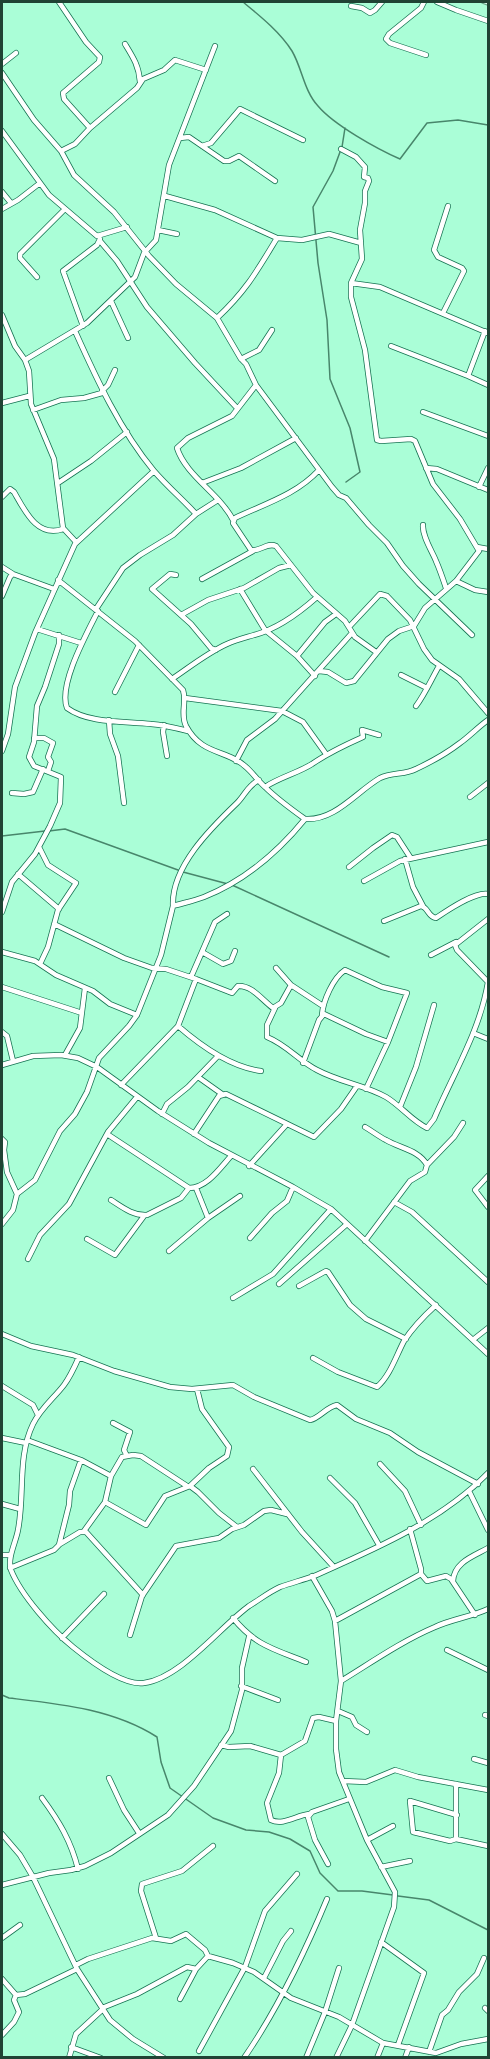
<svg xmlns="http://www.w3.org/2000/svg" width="490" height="2059" font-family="Karla,sans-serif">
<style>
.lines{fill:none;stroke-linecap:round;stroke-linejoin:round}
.stream{stroke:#48866b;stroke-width:1.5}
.street-casing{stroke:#167352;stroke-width:6}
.street{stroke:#fff;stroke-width:4.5}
.rail-casing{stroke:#69a58a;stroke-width:4}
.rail{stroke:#dfffef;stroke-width:1.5;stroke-dasharray:4.5;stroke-linecap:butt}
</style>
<rect width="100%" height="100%" fill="#aafed7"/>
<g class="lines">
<!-- stream -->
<path class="stream" d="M243 2C260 16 280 32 292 51 302 68 304 91 318 106 334 125 377 149 400 159L427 123 458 120 488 125
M342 147 345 128
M340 152 333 171 313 207 318 263 327 320 330 379 350 428 360 472 346 482
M49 831 65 829 178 870
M2 836 45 831
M183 872 228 884
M232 885 389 957
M2 1695 9 1698C60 1704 113 1709 157 1737L161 1762 170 1788 213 1818 246 1830 269 1832 290 1839 310 1851 320 1873 338 1891H362L393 1895
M398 1896 429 1900 488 1930"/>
<!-- street casing -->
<g class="street-casing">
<path id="street" d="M59 2 86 42 100 57 99 62 63 93 64 99 90 128
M424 2 421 8 389 34 386 39 390 43 426 55
M437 2 456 10 488 21
M351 6 362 8 370 13 375 10 382 2
M125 44C133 57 139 66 140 82
M2 64 16 53
M2 73 34 120 61 151 75 144 90 128 137 88 143 79 164 70 175 60 206 70
M2 131 49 195 97 236 127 227
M180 138 189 137 224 161H229L239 156 275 181
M202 146 211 143 240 109 303 140
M61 151 74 175 114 212 149 256 176 284 217 318 241 359 246 364 256 385 332 487 339 495 346 498 369 525 387 543 403 566 419 584 472 635
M2 192 11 203
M165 196 215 210 277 238 302 240 329 234 361 243
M2 209 18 200 40 183
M158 230 177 234
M100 241 117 261 147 307 195 363 237 408
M37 277 20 258V254L64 210
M351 283 380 287 488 333
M111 301 128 338
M443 313 464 271 462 268 438 257 434 250 448 206
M2 315 15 346 25 360 29 371 31 404 54 459 63 528 76 542
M217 318C246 291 257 271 277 238
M83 326 63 271 97 245 100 239
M75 331C97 380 120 430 154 471 167 486 183 500 196 514
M391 346 468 376 485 331
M241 359 259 350 272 330
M25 360 87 323 135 277 144 253 156 240 169 165 215 46
M468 376 488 385
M102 391 108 385 115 370
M2 403 29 396
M33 410 61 400 84 398 102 393
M423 412 488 436
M426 468 437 469 488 490
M319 470C296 495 264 504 235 518L233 523 251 550C260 552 267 542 276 546L313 593 345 621 355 637 376 652
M58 483 91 461 127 432
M202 483 241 468 296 438
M479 487 488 468
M2 497 10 489 14 492C25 511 37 538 63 529
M233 520C220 494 186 476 177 448L188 438 232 416 256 385
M423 525C422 536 432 551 436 561 440 570 443 579 446 588
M477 547 488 549
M2 567 13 574
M176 575 170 574 152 589 191 624 211 648 216 650
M202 579 253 551
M58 580 135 641 183 690C187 702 180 714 186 726 202 756 227 749 246 767 253 773 258 781 265 787 277 799 291 809 305 819
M456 581 475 590 488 592
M240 589 265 630 297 656
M2 596 10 577 13 574 54 589
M96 609 123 568 140 555 173 535 196 514 218 500
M98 611C87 633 58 685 67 708 89 724 125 721 151 724 164 725 176 728 188 731
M181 615 208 600 244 588 279 568 291 565
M349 627 380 594 387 596 410 620 424 649 432 660 459 679 488 713
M37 629 81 643
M319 671 328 672 346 683 354 681 388 639 399 631 414 626 425 608 456 581 479 551 460 519 433 484 415 441 411 439 381 441 377 440 365 350 351 297V283L362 259 360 230 365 203V191L369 181 368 178 364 177 365 167 356 157 341 149
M401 675 427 688
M315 676 297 656 325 622 336 614
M172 679C190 667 207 653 227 644 236 640 244 638 254 635 278 629 299 613 317 597
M115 692 139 645
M185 698 282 711 303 722 326 754
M416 706C425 694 431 680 439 666
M109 720 110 734 118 756 124 803
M164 725 163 732 167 756
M34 738H44L53 743 48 757 51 762 48 771
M2 751 8 734 15 687 35 633 75 544 154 471
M236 761 247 740 275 719 352 633
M265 787C280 777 298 773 312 764 328 753 345 745 363 737L362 730 379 735
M12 793 24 794 33 792 43 769
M470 797 488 783
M39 847 48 865 76 883 58 910 48 947 40 964
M405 859 413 887 423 906
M349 867 373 848 392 835 397 837 410 857
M18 874 59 909
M364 881 400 861 488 842
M173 906C171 867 211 828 237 803 245 795 248 785 259 780
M2 912 12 882 35 854 50 826 60 803 61 777 34 766 29 757 34 742 37 706 45 687 59 644V635
M488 919 455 945 457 950 488 982
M384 921 421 906C428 907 428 917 436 918 448 910 474 892 488 894
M54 924 124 958 152 968 166 969 196 979 232 993 238 986C252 985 262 1000 273 1008L281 1003 291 985
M2 952 35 961 56 975 93 991 110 1004 137 1015
M202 952 223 964 231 961 235 951
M431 955 456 942
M276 968 291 985 323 1006
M191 977 215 922 227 914
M2 987 82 1013
M275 1008 267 1025V1037C287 1045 299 1061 317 1070 339 1082 365 1085 386 1097 401 1106 412 1121 427 1128L434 1119C453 1074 480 1031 488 982
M322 1015C323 1001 333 978 345 970L382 987 407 993 388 1042 366 1089
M178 1026C201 1046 230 1067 261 1071
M2 1032 7 1036 13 1061
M473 1033 488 1039
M65 1055 80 1028 85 988
M303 1063 319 1020 324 1014 366 1034 388 1042
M2 1065 33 1056 61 1055 78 1058 97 1067 158 1111 209 1143 293 1187 331 1209 488 1354
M198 1077 222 1094
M121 1085 178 1026 196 979
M400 1107 416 1067 434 1005
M162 1114 167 1104 188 1087 218 1056
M365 1127C372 1131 378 1136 386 1140 399 1148 419 1150 427 1165
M107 1134 189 1188
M194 1134 219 1096 226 1094 314 1137 341 1109 357 1086
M2 1139 5 1142 4 1150 7 1172 17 1194 13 1210 2 1224
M249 1166 287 1124
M488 1176 475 1190 488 1207
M196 1188 208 1218
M17 1194 35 1180 60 1131 75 1114 87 1092 99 1058 129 1026 137 1015 161 955 173 906C183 903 194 901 204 897 244 881 278 852 305 819 335 821 356 792 380 778 392 772 405 775 416 769 431 762 447 753 460 743 470 736 478 727 488 720
M111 1200C122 1207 133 1216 147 1215L181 1198 189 1188C207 1188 220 1168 231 1156
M394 1202 412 1212 488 1282
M250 1238 272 1213 287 1201 293 1187
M87 1239 115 1255 144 1216
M365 1241 410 1181 425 1172 427 1165 454 1137 463 1123
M169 1251 208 1218 240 1196
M28 1259 40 1235 69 1204 108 1132 137 1097
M279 1284 347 1224
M299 1286 326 1271 328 1272 350 1305 366 1319 406 1339
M233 1298 273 1274 331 1209
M2 1334 31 1346 73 1355 114 1371 170 1387 192 1389 233 1385 254 1397 310 1420C320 1418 326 1407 337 1405L356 1419 390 1433 418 1452 478 1484
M474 1339 488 1328
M79 1357C75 1366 70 1377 64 1385 54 1398 41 1408 33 1424 17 1457 25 1495 18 1530 16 1542 7 1558 11 1570 21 1595 52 1630 73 1647 89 1660 123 1686 144 1683 181 1678 220 1627 249 1606 259 1600 269 1592 280 1587 291 1583 303 1580 314 1576 375 1549 441 1521 488 1473
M313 1358 338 1372 377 1387C390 1376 396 1356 404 1341 413 1327 424 1316 436 1305
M2 1386 33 1405 38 1415
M113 1423 130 1432 124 1450 127 1456
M2 1438 26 1443
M27 1440 81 1460 111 1476 122 1457 133 1455 141 1456 187 1486
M380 1464 405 1491 421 1525
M253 1469 302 1532 333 1566
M330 1478 355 1503 379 1545
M190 1486 198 1492 219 1513 237 1527
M469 1491 488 1530
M105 1502 146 1525 165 1496 190 1486 209 1468 227 1456 229 1447 202 1409 197 1389
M2 1504 20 1509
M84 1531 105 1502 111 1476
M60 1544 80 1532H86L143 1595
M2 1555H11
M10 1568 54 1550 59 1545 69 1505 70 1491 81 1460
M421 1574 427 1581 446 1576 451 1579 475 1615
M312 1576 332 1611 335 1621 341 1681 336 1721V1749L339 1772 367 1840 395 1892 394 1907 352 2025 336 2058
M453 1581C454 1562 474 1556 488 1548
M233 1618C256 1646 274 1649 306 1662
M335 1621 421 1574V1569L410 1529
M130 1635 142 1596 176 1546 219 1538 232 1529 244 1525 264 1511 271 1510 287 1514
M62 1638 104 1594
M447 1650 488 1670
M341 1681C372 1662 402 1641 435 1627 452 1619 471 1617 488 1609
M241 1686 278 1700
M338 1711 352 1717 356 1725 367 1732
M485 1715 488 1716
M221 1745 229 1747 250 1746 281 1755 305 1741 313 1718 319 1717 336 1721
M281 1755 279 1773 267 1803 271 1820C283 1826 297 1815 309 1814
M474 1759 488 1763
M109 1778 124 1810 139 1833
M343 1781 366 1782 395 1770 418 1777 488 1790
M456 1784V1839L450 1841 413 1832 410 1801 457 1815
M42 1798C59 1821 71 1841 78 1869
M2 1834 20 1855 33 1877 77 1969 110 2020 133 2039 164 2058
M456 1839 488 1846
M367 1840 393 1826
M328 1864 315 1840 308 1817 312 1812 349 1799
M381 1867 410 1861
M2 1885 49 1873 71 1870 85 1866 111 1853 168 1815 194 1786 231 1731 242 1690V1668L249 1637
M2 1938 20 1925
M156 1938 141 1891 142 1884 182 1871 213 1846
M381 1942 424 1973 398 2045
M76 1965 88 1959 152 1938 171 1941 186 1934 205 1950 208 1956 233 1963 254 1972 291 1998 339 2017 383 2043 436 2053 461 2044 488 2039
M264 1978 283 1941 291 1931
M2 1979 16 1995 14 2000 19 2012 14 2022 2 2035
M16 1995 25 1994 77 1969
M180 1999 196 1969
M102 2008 137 1994 187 1967 196 1969 208 1956
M485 2008 488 2011
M71 2047 101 2058
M199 2051 245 1967 265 1911 297 1874
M429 2052 442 2015 448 2010 459 1992 477 1974 484 1958
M69 2058 76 2034 103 2009
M244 2058C277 2010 305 1952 327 1899
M306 2058 325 2012 339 1968
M377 2058 383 2043
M405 2058 409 2047"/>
</g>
<!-- street -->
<use href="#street" class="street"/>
<!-- rail casing -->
<g class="rail-casing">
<path id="rail" d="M483 2 488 4"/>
</g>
<!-- rail -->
<use href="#rail" class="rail"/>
</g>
<!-- border -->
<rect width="490" height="2059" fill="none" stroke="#204334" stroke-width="6"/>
</svg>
